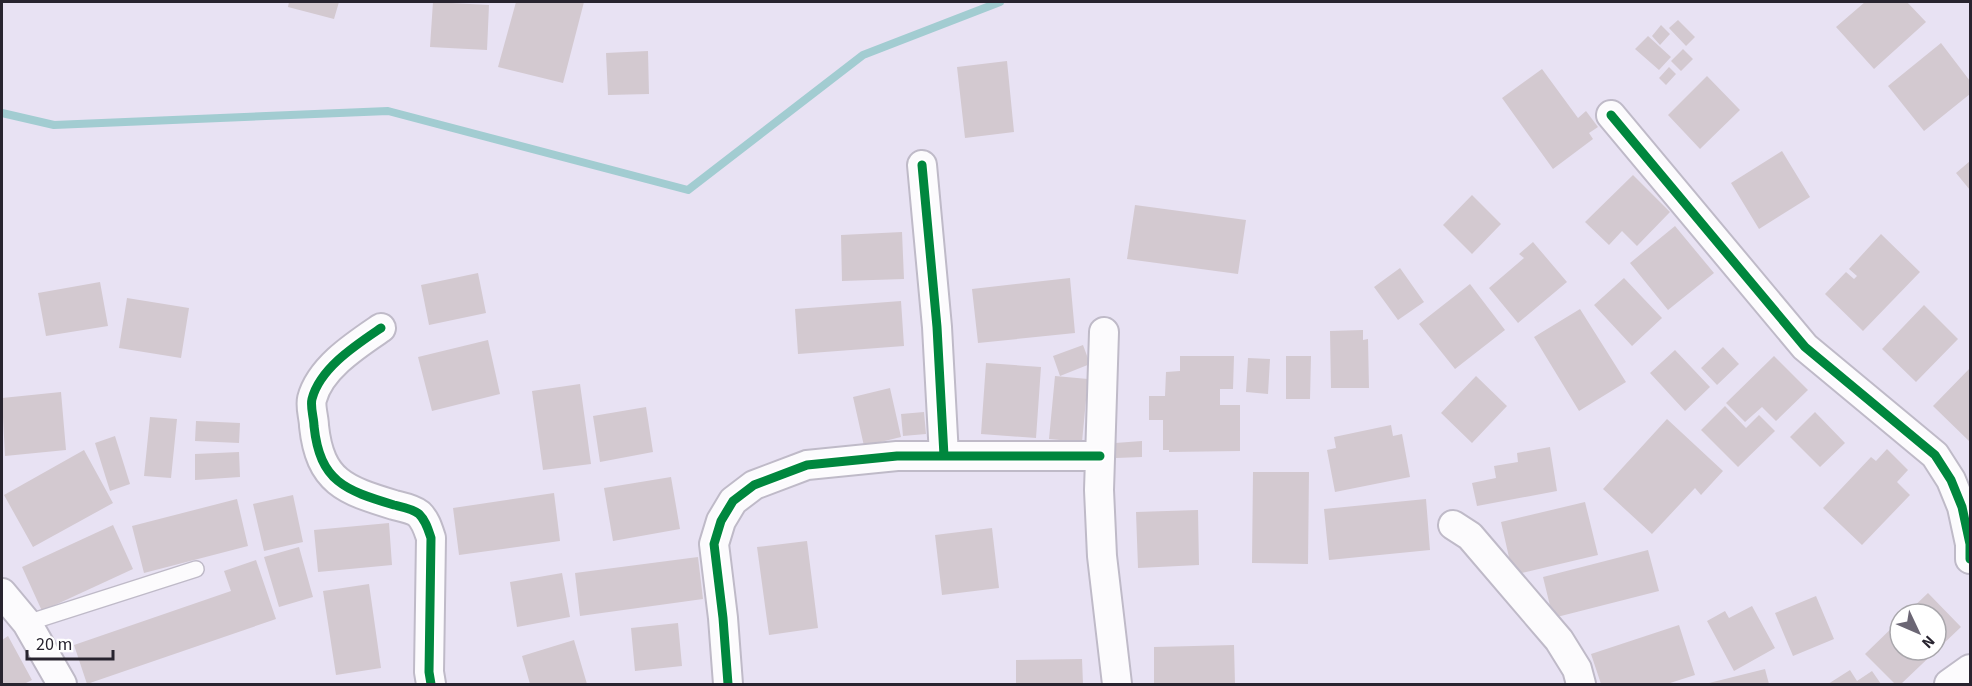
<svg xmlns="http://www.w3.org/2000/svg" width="1972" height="686" font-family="'Source Sans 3',sans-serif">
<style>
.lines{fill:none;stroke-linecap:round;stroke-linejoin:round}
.stream{stroke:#a2ccd1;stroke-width:8}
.building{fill:#d3c9d0}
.lane-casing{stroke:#bfbac8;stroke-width:18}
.street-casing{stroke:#bfbac8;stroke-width:32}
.lane{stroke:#fcfbfd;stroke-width:15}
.street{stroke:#fcfbfd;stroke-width:28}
.cycleway-casing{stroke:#fff;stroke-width:13}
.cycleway{stroke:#00873e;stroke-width:9}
</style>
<rect width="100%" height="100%" fill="#e8e2f3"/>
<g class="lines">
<!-- stream -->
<path class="stream" d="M2 113 54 125 388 111 688 190 863 55 1000 2"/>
</g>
<!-- building -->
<path class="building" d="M289 2H339L334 19 288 7Z
M433 2 489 5 487 50 430 47Z
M516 2H584L563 83 498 67Z
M1865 2H1907L1926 22 1874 69 1836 27Z
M1678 20 1695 37 1686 46 1669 28Z
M1661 25 1670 34 1660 45 1652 36Z
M1648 36 1671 57 1659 70 1635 49Z
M1941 43 1970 81V94L1924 131 1888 86Z
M1683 49 1693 59 1681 71 1671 61Z
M648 51 649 94 608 95 606 53Z
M1007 61 1014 132 965 138 957 67Z
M1669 67 1676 74 1666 85 1659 78Z
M1542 69 1578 118 1586 111 1598 127 1589 133 1593 139 1553 169 1502 98Z
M1707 76 1740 110 1700 149 1668 115Z
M1782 151 1810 197 1759 229 1731 183Z
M1970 161V190L1956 173Z
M1633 175 1670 212 1637 246 1622 231 1609 245 1585 222Z
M1472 195 1501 224 1472 254 1443 225Z
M1135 205 1246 220 1238 274 1127 259Z
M1675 226 1714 273 1668 310 1630 263Z
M902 232 904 279 842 281 841 235Z
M1881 234 1920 272 1863 331 1825 294 1846 272 1854 279 1857 276 1849 269Z
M1533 242 1567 282 1518 323 1489 288 1524 258 1519 254Z
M1400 268 1424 302 1398 320 1374 287Z
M478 273 486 313 429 325 421 285Z
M1070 278 1075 333 978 343 972 289Z
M1624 278 1662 318 1632 346 1594 305Z
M100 282 108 326 46 336 38 293Z
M1470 284 1505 330 1455 369 1419 324Z
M127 298 189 308 181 358 119 348Z
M901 301 904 346 798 354 795 309Z
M1924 305 1958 339 1916 382 1882 349Z
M1580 309 1626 382 1579 411 1534 337Z
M1363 330V340L1368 339 1369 388H1331L1330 331Z
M488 340 500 394 432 411 418 357Z
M1083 345 1090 364 1060 376 1053 356Z
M1723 347 1739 364 1717 385 1701 368Z
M1675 350 1710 387 1685 411 1650 373Z
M1180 356H1234L1233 389H1220V405H1240V451L1169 452V450H1163V420H1149V396H1165L1166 372 1180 371Z
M1286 356H1311L1310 399H1286Z
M1774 356 1808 390 1776 421 1762 407 1745 422 1726 403Z
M1248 358 1270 359 1268 394 1246 392Z
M986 363 1041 367 1036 438 981 434Z
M1970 368V442L1933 406Z
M1055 376 1088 379 1082 442 1049 439Z
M1476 376 1507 406 1472 443 1441 413Z
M580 384 591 464 543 470 532 391Z
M890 388 901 437 864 446 853 397Z
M61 392 66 450 5 456 2 398Z
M1725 406 1746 428 1759 415 1775 431 1738 467 1701 430Z
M646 407 653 452 600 462 593 416Z
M924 412 926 434 903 436 901 414Z
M1815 412 1845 443 1820 467 1790 437Z
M150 417 177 419 171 478 144 476Z
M1667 419 1723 471 1701 495 1695 488 1652 534 1603 489Z
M196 421 240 423 239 443 195 441Z
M1391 425 1393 436 1402 434 1410 477 1335 492 1327 450 1336 448 1334 437Z
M115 436 130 484 110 491 95 443Z
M1142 441V457L1116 458 1115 443Z
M1550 447 1557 491 1477 506 1472 483 1496 478 1494 466 1518 462 1517 453Z
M1887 449 1908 470 1897 482 1910 495 1862 545 1823 508 1871 457 1876 461Z
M84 450 113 503 33 547 4 495Z
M239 452 240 477 195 480V454Z
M1253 472H1309L1308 564 1252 563Z
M671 477 680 529 613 541 604 488Z
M554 493 560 541 459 555 453 508Z
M293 495 303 542 264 551 253 504Z
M237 499 248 546 144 573 132 526Z
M1426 499 1430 550 1329 560 1324 509Z
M1585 502 1598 555 1513 575 1501 522Z
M1198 510 1199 565 1138 568 1136 512Z
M389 523 392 565 318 572 314 530Z
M113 525 133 569 42 611 22 567Z
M992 528 999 588 942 595 935 535Z
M807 541 818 628 769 635 757 547Z
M299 547 313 597 279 607 264 557Z
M1648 550 1659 591 1553 618 1543 577Z
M698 557 703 599 580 616 575 573Z
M256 560 276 619 87 684 74 645 231 591 224 571Z
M562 573 570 617 517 627 510 582Z
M369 584 381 668 336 675 323 591Z
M1928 593 1961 627 1901 684H1895L1865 654 1900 620V650H1936V614H1906Z
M1816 596 1834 639 1793 656 1775 613Z
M1752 606 1775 648 1734 671 1707 621 1725 611 1729 618Z
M678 623 682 666 635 671 631 628Z
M1679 625 1695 675 1667 684H1601L1591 654Z
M8 636 32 680 24 684H2V640Z
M574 640 587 684H530L522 656Z
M1234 645 1235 684H1154V647Z
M1082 659 1083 684H1016V660Z
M1765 669 1769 684H1705Z
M1850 670 1857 681 1872 671 1881 684H1828Z"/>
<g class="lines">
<!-- lane casing -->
<g class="lane-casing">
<path id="lane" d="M27 623 196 569"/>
</g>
<!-- street casing -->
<g class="street-casing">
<path id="street" d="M1611 115 1805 347 1935 455 1951 480 1962 507 1970 544V559
M922 165 937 327 944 456
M381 328C356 345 320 368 312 399 310 407 314 418 314 426 320 482 345 490 394 505 402 507 413 509 419 514 426 521 428 529 431 538L429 672 431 684
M1104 332 1099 490 1102 556 1117 684
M1453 525 1470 536 1559 640 1577 669 1581 684
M2 593 27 623 62 684
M728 684 723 618 714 544 721 521 733 501 754 485 807 465 897 456H1100
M1949 684 1970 669"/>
</g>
<!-- lane -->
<use href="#lane" class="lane"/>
<!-- street -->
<use href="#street" class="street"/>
<!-- cycleway casing -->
<g class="cycleway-casing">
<path id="cycleway" d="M1611 115 1805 347 1935 455 1951 480 1962 507 1970 544V559
M922 165 937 327 944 456
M381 328C356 345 320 368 312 399 310 407 314 418 314 426 320 482 345 490 394 505 402 507 413 509 419 514 426 521 428 529 431 538L429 672 431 684
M728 684 723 618 714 544 721 521 733 501 754 485 807 465 897 456H1100"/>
</g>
<!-- cycleway -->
<use href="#cycleway" class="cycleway"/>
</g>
<!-- border -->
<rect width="1972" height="686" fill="none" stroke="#28242f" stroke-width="6"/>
<!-- north arrow -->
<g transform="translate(1918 632) rotate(134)"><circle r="28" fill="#ffffff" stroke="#a9a7ac" stroke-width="1.5"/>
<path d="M0-4.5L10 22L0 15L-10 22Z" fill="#6b6674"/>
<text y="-9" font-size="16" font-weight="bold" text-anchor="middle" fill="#28242f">N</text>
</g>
<!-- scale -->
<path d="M27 650v9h86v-9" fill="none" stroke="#28242f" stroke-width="3"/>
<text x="36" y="650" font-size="18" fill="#28242f" stroke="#ffffff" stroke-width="4.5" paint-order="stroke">20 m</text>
</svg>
